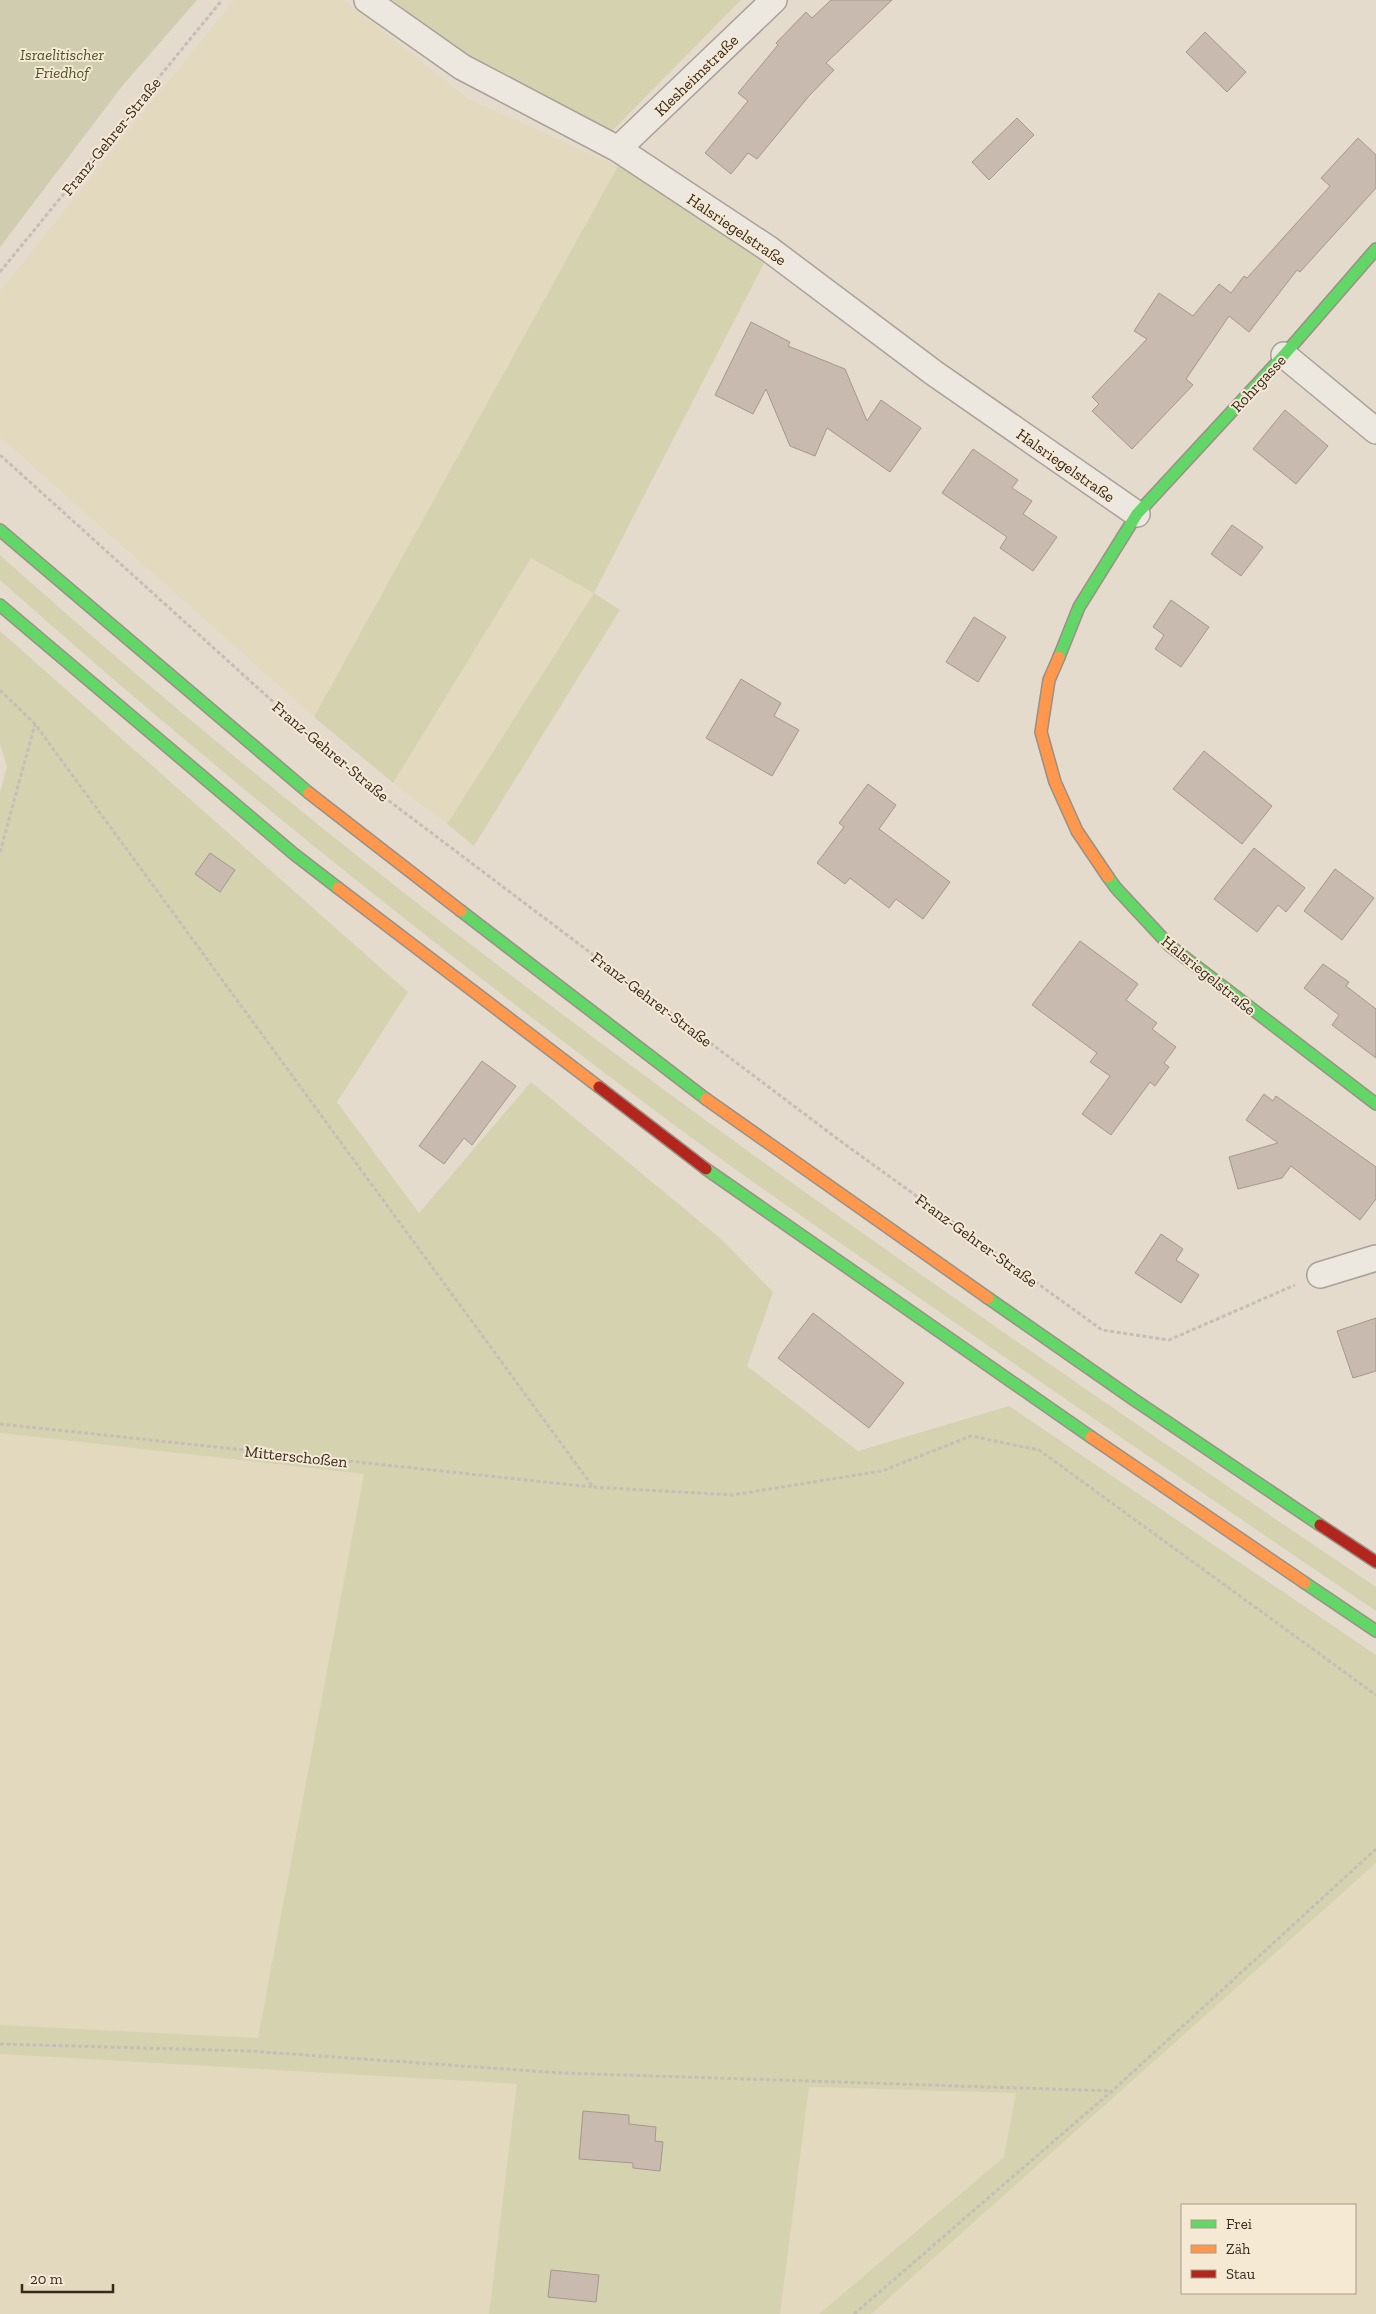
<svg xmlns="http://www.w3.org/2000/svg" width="1376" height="2314" font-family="'Zilla Slab',serif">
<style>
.farmland{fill:#e3d9be;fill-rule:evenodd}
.green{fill:#d5d2b0}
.cemetery{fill:#cfccaf}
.building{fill:#c8baae;stroke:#a4978c}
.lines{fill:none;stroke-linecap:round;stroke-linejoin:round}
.street-casing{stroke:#a9a197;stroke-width:28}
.fast-casing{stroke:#999086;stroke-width:14}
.slow-casing{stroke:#999086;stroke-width:14}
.jam-casing{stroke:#999086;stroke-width:14}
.path{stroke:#c5beb6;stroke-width:3;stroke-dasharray:4 2.5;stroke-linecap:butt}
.street{stroke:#ece7df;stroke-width:25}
.fast{stroke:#63d668;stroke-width:11}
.slow{stroke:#ff974d;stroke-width:11}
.jam{stroke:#b3261e;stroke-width:11}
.labels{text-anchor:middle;stroke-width:4;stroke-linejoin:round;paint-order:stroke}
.park-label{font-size:16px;font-style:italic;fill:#4b5426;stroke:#f5e9d4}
.street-label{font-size:16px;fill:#38291f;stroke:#f5e9d4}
</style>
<rect width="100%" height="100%" fill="#e4dbcd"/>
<!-- farmland -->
<path class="farmland" d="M234 0H344L468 99 618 166 314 717 0 437V291Z
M531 558 594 593 447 824 393 783Z
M0 1433 364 1474 258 2038 0 2025Z
M1376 1863V2314H871ZM1182 2205H1355V2293H1182Z
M0 2054 518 2084 489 2314H0Z
M808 2087 1016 2093 1004 2157 819 2314H780Z"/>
<!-- green -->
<path class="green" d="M392 0H741L611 132 471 60Z
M618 166 701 214 766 259 594 593 620 610 474 846 447 824 594 593 531 558 393 783 314 717Z
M0 555C428 939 900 1265 1376 1587V1611C1230 1512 1085 1413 941 1313 846 1247 751 1182 658 1113 432 944 211 768 0 580Z
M0 631 408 992 337 1102 419 1213 531 1082 721 1239 773 1292 747 1366 858 1451 1009 1406 1376 1655V1863L871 2314H819L1004 2157 1016 2093 809 2087 780 2314H489L517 2084 0 2054V2025L258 2038 364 1474 0 1433V793L7 766 0 744Z"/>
<!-- cemetery -->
<path class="cemetery" d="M0 0H197L123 85 0 247Z"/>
<!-- building -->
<path class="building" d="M831 0H892L826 63 834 70 809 96 757 159 748 153 731 174 705 153 748 101 738 93 778 45 776 43 806 12 812 18Z
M1205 32 1246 72 1227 92 1186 52Z
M1017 118 1034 135 989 180 972 162Z
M1358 138 1376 155V188L1300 272 1297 270 1249 332 1229 316 1186 379 1193 385 1132 449 1092 411 1099 404 1092 397 1147 339 1134 331 1159 293 1193 316 1219 284 1231 293 1244 276 1247 278 1330 186 1321 178Z
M751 322 790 342 788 346 845 369 867 421 881 400 921 428 890 472 827 428 815 456 790 446 766 389 753 414 715 395Z
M1285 410 1328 446 1296 484 1253 449Z
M973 449 1018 480 1012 488 1032 501 1023 514 1057 537 1033 571 1000 548 1007 537 942 493Z
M1232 525 1263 547 1241 576 1211 554Z
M1171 600 1209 627 1181 667 1155 649 1164 635 1153 627Z
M974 617 1006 637 978 682 946 662Z
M741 679 781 703 774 716 799 730 772 776 706 738Z
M1204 751 1272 806 1242 844 1173 789Z
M868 784 896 805 879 829 950 882 923 919 896 899 889 908 850 878 845 884 817 863 844 827 839 823Z
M1254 848 1305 888 1286 912 1278 905 1257 932 1214 899Z
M210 853 235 870 220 892 195 874Z
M1335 869 1374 898 1342 940 1304 911Z
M1080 941 1138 984 1126 1000 1157 1023 1152 1029 1176 1047 1164 1063 1169 1067 1155 1086 1150 1082 1111 1135 1082 1114 1110 1076 1090 1062 1097 1053 1032 1005Z
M1323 964 1349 982 1346 986 1376 1009V1058L1332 1025 1339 1015 1304 988Z
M482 1061 516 1086 472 1145 464 1138 444 1164 419 1146Z
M1264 1094 1273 1101 1276 1096 1376 1167V1199L1360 1220 1291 1166 1282 1178 1238 1189 1229 1157 1278 1143 1246 1120Z
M1161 1234 1183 1249 1176 1260 1199 1275 1181 1303 1135 1273Z
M813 1313 904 1383 869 1428 778 1358Z
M1376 1318V1371L1353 1378 1337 1331Z
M583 2111 629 2115V2124L656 2127 655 2141 663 2142 660 2171 633 2168V2163L579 2159Z
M551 2270 599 2275 596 2302 548 2297Z"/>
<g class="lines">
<!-- street casing -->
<g class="street-casing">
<path id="street" d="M367 0 462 67 618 149 769 249 934 373 1137 514
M618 149 774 0
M1284 355 1376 431
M1320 1275 1376 1258"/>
</g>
<!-- fast casing -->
<g class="fast-casing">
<path id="fast" d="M0 530 309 793
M0 605 294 854 338 888
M1059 657 1079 607 1137 514 1284 355 1376 249
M1108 877 1116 888 1170 946 1376 1104
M461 911 706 1099
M706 1169 1091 1437
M988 1298 1133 1399 1320 1525
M1305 1583 1376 1631"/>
</g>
<!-- slow casing -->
<g class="slow-casing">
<path id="slow" d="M1059 657 1049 680 1041 732 1055 782 1077 831 1108 877
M309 793 461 911
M338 888 599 1087
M706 1099 988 1298
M1091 1437 1305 1583"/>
</g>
<!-- jam casing -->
<g class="jam-casing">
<path id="jam" d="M599 1087 706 1169
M1320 1525 1376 1562"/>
</g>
<!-- path -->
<path class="path" d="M0 272 222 0
M0 455 352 773 839 1140 1102 1330 1169 1340 1295 1285
M0 690 35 724 593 1487 732 1495 882 1471 971 1436 1039 1450 1376 1695
M0 852 35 724
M0 1424 592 1487
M0 2044 249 2051 562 2073 1112 2091
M854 2314 1112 2091 1376 1849"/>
<!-- street -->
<use href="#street" class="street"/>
<!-- fast -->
<use href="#fast" class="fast"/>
<!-- slow -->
<use href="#slow" class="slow"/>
<!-- jam -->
<use href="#jam" class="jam"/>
</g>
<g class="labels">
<!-- park labels -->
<g class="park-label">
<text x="62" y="60">Israelitischer<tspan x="62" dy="18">Friedhof</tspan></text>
</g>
<!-- street labels -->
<g class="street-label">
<text transform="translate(696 75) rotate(-44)" y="6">Klesheimstraße</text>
<text transform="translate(111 136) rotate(-51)" y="6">Franz-Gehrer-Straße</text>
<text transform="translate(737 229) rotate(34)" y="6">Halsriegelstraße</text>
<text transform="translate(1258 383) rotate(-47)" y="6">Rohrgasse</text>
<text transform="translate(1066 465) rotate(35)" y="6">Halsriegelstraße</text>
<text transform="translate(331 751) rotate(40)" y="6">Franz-Gehrer-Straße</text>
<text transform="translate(1209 975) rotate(39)" y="6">Halsriegelstraße</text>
<text transform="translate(652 999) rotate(37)" y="6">Franz-Gehrer-Straße</text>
<text transform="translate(977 1240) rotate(36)" y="6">Franz-Gehrer-Straße</text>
<text transform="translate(296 1456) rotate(6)" y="6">Mitterschoßen</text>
</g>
</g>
<!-- legend -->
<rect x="1181" y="2204" width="175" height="90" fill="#f5e9d4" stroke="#a99c8c"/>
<rect x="1191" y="2220" width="25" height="8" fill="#63d668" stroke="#a99c8c"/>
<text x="1226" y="2229" font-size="15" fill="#38291f">Frei</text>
<rect x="1191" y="2245" width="25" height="8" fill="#ff974d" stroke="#a99c8c"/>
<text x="1226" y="2254" font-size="15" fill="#38291f">Zäh</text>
<rect x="1191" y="2270" width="25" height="8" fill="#b3261e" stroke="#a99c8c"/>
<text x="1226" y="2279" font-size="15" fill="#38291f">Stau</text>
<!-- scale -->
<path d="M22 2284v8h91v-8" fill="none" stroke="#38291f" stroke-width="2.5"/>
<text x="30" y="2284" font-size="15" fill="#38291f" stroke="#f5e9d4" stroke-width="4" paint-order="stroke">20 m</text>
</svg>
